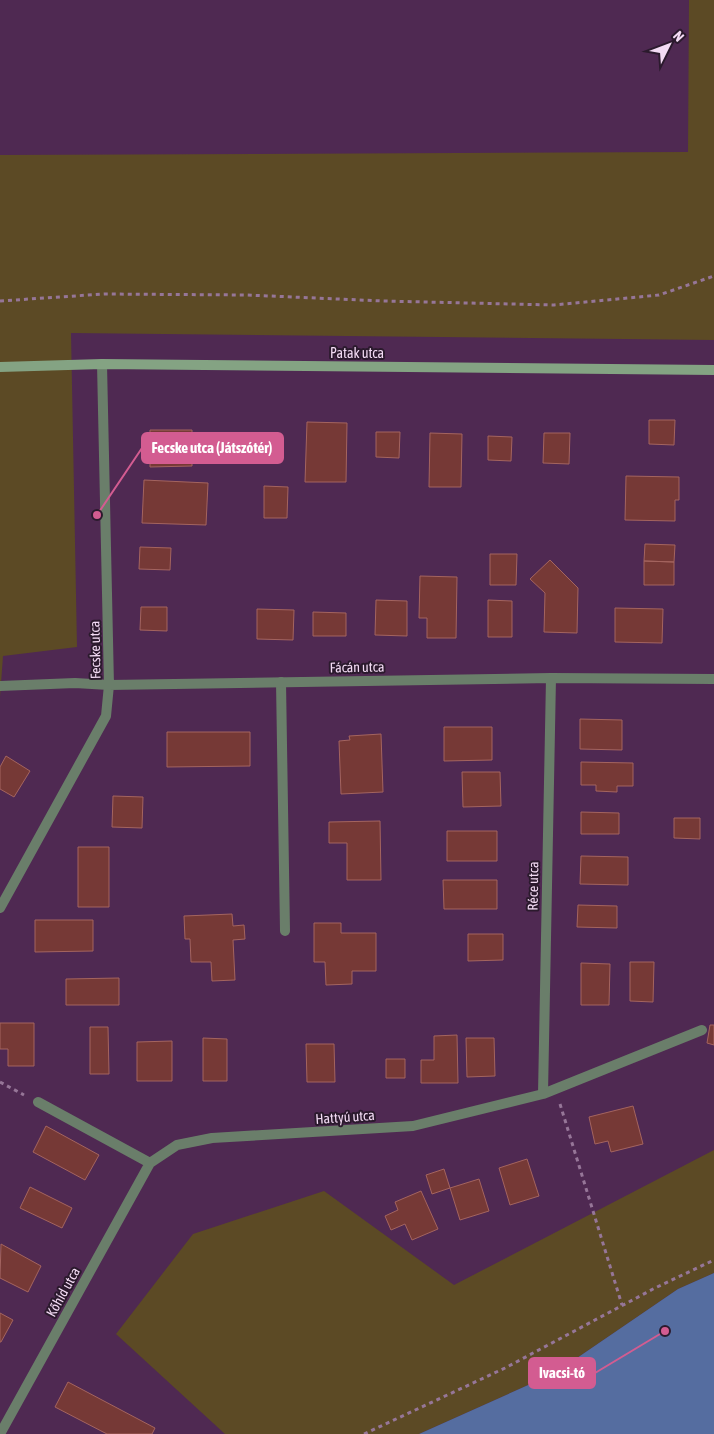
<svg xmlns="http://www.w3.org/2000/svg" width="714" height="1434" font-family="'Asap Condensed',sans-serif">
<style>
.green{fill:#5c4a25}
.water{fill:#556da0}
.building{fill:#763936;stroke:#a4645f}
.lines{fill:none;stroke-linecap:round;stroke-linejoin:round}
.path{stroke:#967698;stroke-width:3;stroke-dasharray:4 4;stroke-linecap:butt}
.lane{stroke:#6a7e6a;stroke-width:10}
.street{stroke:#6a7e6a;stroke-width:10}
.secondary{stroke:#84a383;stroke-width:10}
.labels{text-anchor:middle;stroke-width:4;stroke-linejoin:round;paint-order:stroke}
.street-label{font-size:14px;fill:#f3dbf4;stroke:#2b1a2d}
.leader{fill:none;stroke:#d35c91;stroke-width:2}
.callout-dot{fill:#d35c91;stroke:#2b1a2d;stroke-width:2}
.callout{fill:#d35c91;stroke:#d35c91;stroke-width:2}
.callout-label{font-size:15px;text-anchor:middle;font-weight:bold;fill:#fff}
</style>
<rect width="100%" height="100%" fill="#4f2952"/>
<!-- green -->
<path class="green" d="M689 0H714V340L71 333 77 647 3 656 0 697V155L688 152Z
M714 1150V1273L678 1289 555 1373 419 1434H225L116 1334 193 1234 324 1191 454 1285Z"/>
<!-- water -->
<path class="water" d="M714 1273V1434H419L555 1373 678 1289Z"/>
<!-- building -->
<path class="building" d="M649 420H675L674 445 649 444Z
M307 422 347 423 346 482H305Z
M150 430H192V466L150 467Z
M376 432H400L399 458 376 457Z
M430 433 462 434 461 487H429Z
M544 433H570L569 464 543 463Z
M488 436 512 437 511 461 488 460Z
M626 476 679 477V500H675V521L625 520Z
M144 480 208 483 206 525 142 523Z
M264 486 288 487 287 518H264Z
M645 544 675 545 674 562 644 561Z
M140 547 171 548 170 570 139 569Z
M490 554H517L516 585H490Z
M550 560 578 588 577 633 544 632 545 593 530 579Z
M644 561 674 562V585H644Z
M420 576 457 577 456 638H427V618H419Z
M376 600 407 601V636L375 635Z
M488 600 512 601V637H488Z
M141 607H167V631L140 630Z
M615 608 663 609 662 643 615 642Z
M257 609 294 610 293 640 257 639Z
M313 612 346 613V636H313Z
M580 719 622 720V750L580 749Z
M444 727H492V760L444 761Z
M167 732H250V766L167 767Z
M381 734 383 792 341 794 339 741 350 740 349 736Z
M6 756 30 771 14 797 0 789V767Z
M581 762 633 763V786H617V792L596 791V785H581Z
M462 772H500L501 806 463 807Z
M113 796 143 797 142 828 112 827Z
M581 812 619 813V834H581Z
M674 818H700V839L674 838Z
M380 821 381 880H347V843H329V822Z
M447 831H497V861H447Z
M78 847H109V907H78Z
M581 856 628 857V885L580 884Z
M443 880H497V909H444Z
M578 905 617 906V928L577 927Z
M232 914 233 926 244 925 245 939 233 940 235 980 212 981 211 962H191L190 939H185L184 916Z
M35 920H93V951L35 952Z
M314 923H341V933H376V971H352V984L326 985 325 962H314Z
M468 934H503V960L468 961Z
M630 962H654L653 1002 630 1001Z
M581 963 610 964 609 1005H581Z
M119 978V1005H66V979Z
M0 1023H34V1066H8V1049H0Z
M710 1025H714V1045L707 1043Z
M90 1027H108L109 1074H90Z
M457 1035 458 1083H421V1060H434V1036Z
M203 1038 227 1039V1081H203Z
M466 1038H494L495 1076 467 1077Z
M172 1041V1081H137V1042Z
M306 1044H334L335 1082H307Z
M386 1059H405V1078H386Z
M633 1106 643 1144 611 1152 608 1141 595 1144 589 1117Z
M46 1126 99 1155 85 1180 33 1152Z
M527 1159 539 1196 510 1205 499 1168Z
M444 1169 450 1188 432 1194 426 1175Z
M479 1179 489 1211 460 1220 450 1188Z
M30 1187 72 1208 62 1228 20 1208Z
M421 1191 438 1229 412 1240 405 1224 391 1230 385 1216 398 1210 395 1202Z
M1 1244 41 1266 28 1292 0 1278Z
M0 1313 13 1320 1 1342H0Z
M68 1382 155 1428 152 1434H107L55 1407Z"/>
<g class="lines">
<!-- path -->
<path class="path" d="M0 301 104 294 247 295 383 301 554 305 659 295 714 276
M0 1082 24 1095
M560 1104 622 1305
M364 1434 505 1368 655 1288 714 1260"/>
<!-- lane -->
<path class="lane" d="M281 682 285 931"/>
<!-- street -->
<path class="street" d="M0 686 75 683 109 685 551 678 714 679
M0 908 106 716 109 685 102 364
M543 1094 551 678
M38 1102 150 1163
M0 1434 150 1163 177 1145 212 1138 413 1126 543 1094 702 1030"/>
<!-- secondary -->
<path class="secondary" d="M0 367 102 364 714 370"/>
</g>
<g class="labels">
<!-- street labels -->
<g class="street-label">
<text x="357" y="358">Patak utca</text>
<text transform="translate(95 650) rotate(-91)" y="5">Fecske utca</text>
<text transform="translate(357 667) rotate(-1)" y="5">Fácán utca</text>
<text transform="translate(533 886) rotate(-89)" y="5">Réce utca</text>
<text transform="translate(345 1117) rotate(-4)" y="5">Hattyú utca</text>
<text transform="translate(63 1292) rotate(-61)" y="5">Kőhíd utca</text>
</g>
</g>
<!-- callouts -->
<path class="leader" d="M97 515L142 448M665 1331L595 1373"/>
<g class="callout-dot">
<circle cx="97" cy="515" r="5"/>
<circle cx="665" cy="1331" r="5"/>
</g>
<g class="callout">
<rect x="142" y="433" width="141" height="30" rx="5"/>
<rect x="529" y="1358" width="66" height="30" rx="5"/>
</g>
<g class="callout-label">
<text x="212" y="453">Fecske utca (Játszótér)</text>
<text x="562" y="1378">Ivacsi-tó</text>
</g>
<!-- north arrow -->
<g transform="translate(669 45) rotate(48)" stroke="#2b1a2d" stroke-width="4" paint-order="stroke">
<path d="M0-4L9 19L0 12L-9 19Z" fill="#f3dbf4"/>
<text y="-8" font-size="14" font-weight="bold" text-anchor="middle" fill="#f3dbf4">N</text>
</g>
</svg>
